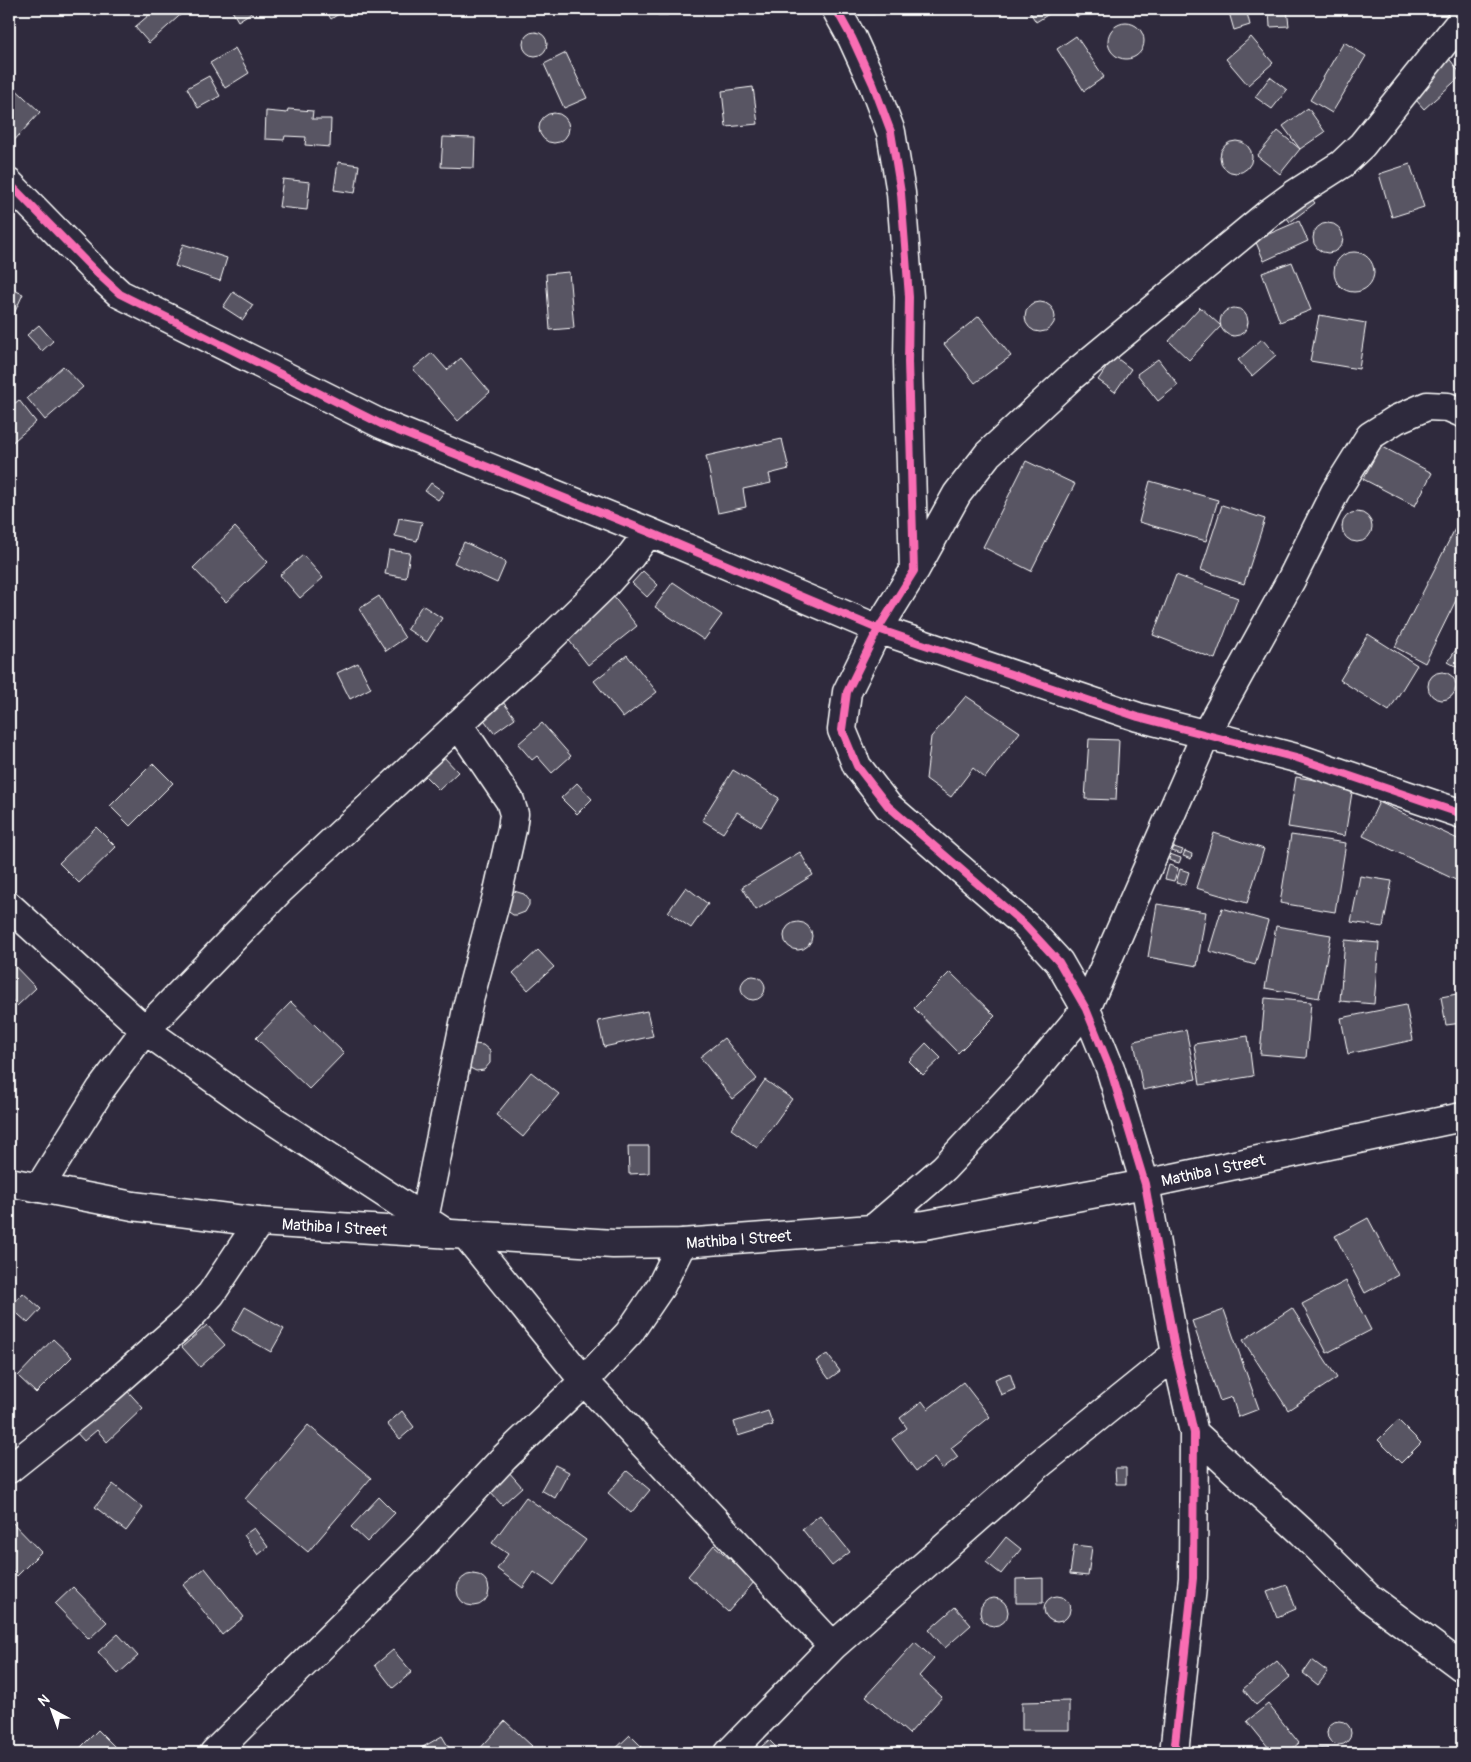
<svg xmlns="http://www.w3.org/2000/svg" width="1471" height="1762" font-family="Pangolin,sans-serif">
<style>
.building{fill:#595564;stroke:#fff}
.lines{fill:none;stroke-linecap:round;stroke-linejoin:round}
.minor-casing{stroke:#fff;stroke-width:31}
.tertiary-casing{stroke:#fff;stroke-width:31}
.minor{stroke:#2f2a3d;stroke-width:28}
.tertiary{stroke:#2f2a3d;stroke-width:28}
.cycleway-casing{stroke:#2f2a3d;stroke-width:11}
.cycleway{stroke:#f96db3;stroke-width:8}
.labels{text-anchor:middle;stroke-width:4.5;stroke-linejoin:round;paint-order:stroke}
.street-label{font-size:16px;fill:#fff;stroke:#2f2a3d}
</style>
<rect width="100%" height="100%" fill="#2f2a3d"/>
<filter id="ink" filterUnits="userSpaceOnUse"><feTurbulence type="fractalNoise" baseFrequency=".02" numOctaves="2"/><feDisplacementMap in="SourceGraphic" scale="10" xChannelSelector="R" yChannelSelector="G"/><feConvolveMatrix kernelMatrix="1 2 1 2 8 2 1 2 1" color-interpolation-filters="sRGB"/></filter>
<g filter="url(#ink)">
<!-- building -->
<path class="building" d="M156 9H187L149 43 135 27Z
M231 9H257L238 21Z
M325 9H342L343 11 331 19Z
M650 9H675L668 15H658Z
M860 9H882L874 14H869Z
M1028 9H1057L1036 22Z
M1072 9H1090L1077 17Z
M1228 9H1246L1250 25 1234 30Z
M1269 9H1287L1289 26 1270 27Z
M1108 41a18 18 0 1 1 36 0a18 18 0 1 1-36 0Z
M523 44a12 12 0 1 1 24 0a12 12 0 1 1-24 0Z
M1076 36 1104 77 1084 91 1057 49Z
M1251 37 1273 63 1248 85 1226 59Z
M1344 42 1366 56 1332 113 1310 100Z
M235 48 249 73 225 88 210 63Z
M566 53 587 98 564 108 544 64Z
M1447 56 1462 75 1424 109 1407 90Z
M209 76 220 96 198 108 187 88Z
M1270 77 1287 90 1272 109 1255 97Z
M9 83 40 112 11 144 9 142Z
M753 87 758 124 726 127 722 91Z
M1308 108 1325 132 1300 149 1283 126Z
M288 109 313 111 312 119H331L330 147 305 145 306 137 285 136 284 140 265 139 266 111 287 113Z
M539 128a15 15 0 1 1 30 0a15 15 0 1 1-30 0Z
M1278 131 1300 149 1280 174 1257 156Z
M443 137 475 138 474 168 441 167Z
M1220 157a16 16 0 1 1 32 0a16 16 0 1 1-32 0Z
M338 162 359 165 355 193 334 190Z
M1410 164 1424 207 1392 217 1379 174Z
M283 179 310 182 307 210 279 207Z
M1304 189 1315 203 1290 222 1279 208Z
M1299 221 1308 241 1264 261 1255 240Z
M1313 238a15 15 0 1 1 30 0a15 15 0 1 1-30 0Z
M183 244 227 258 220 281 175 266Z
M1334 272a20 20 0 1 1 40 0a20 20 0 1 1-40 0Z
M1292 262 1311 310 1280 322 1262 273Z
M569 272 574 328 550 330 546 274Z
M9 288 23 294 12 318 9 316Z
M233 292 253 305 243 320 223 307Z
M1025 317a15 15 0 1 1 30 0a15 15 0 1 1-30 0Z
M1200 307 1221 326 1189 360 1169 341Z
M1220 322a14 14 0 1 1 28 0a14 14 0 1 1-28 0Z
M1319 315 1366 323 1359 369 1310 361Z
M979 316 1011 356 975 383 944 344Z
M39 325 53 341 42 351 27 335Z
M1262 339 1276 355 1252 376 1238 360Z
M432 353 447 370 461 358 490 392 458 421 413 369Z
M1114 356 1131 369 1115 392 1098 380Z
M1158 359 1178 385 1158 401 1137 374Z
M63 366 83 387 45 420 27 398Z
M19 400 36 422 9 445V408Z
M782 439 789 469 769 474 771 483 743 489 746 507 718 513 706 456Z
M1381 446 1432 473 1415 506 1363 479Z
M1026 461 1075 484 1031 571 983 547Z
M1150 481 1218 500 1206 541 1139 522Z
M431 483 444 492 438 500 425 491Z
M1222 505 1265 519 1244 584 1201 570Z
M1342 527a15 15 0 1 1 30 0a15 15 0 1 1-30 0Z
M1461 517 1462 518V588L1425 663 1395 647Z
M399 518 422 522 417 541 395 536Z
M235 527 268 562 226 602 193 568Z
M464 542 506 562 497 583 454 563Z
M389 550 410 553 406 578 385 574Z
M303 555 323 578 300 598 280 575Z
M643 571 658 585 647 597 632 583Z
M1176 575 1238 598 1215 659 1153 635Z
M673 582 722 615 704 640 655 607Z
M609 591 637 626 588 665 561 630Z
M379 596 405 638 386 651 359 609Z
M422 605 442 618 427 642 407 629Z
M1368 634 1417 665 1389 711 1340 680Z
M1462 640V670L1448 662Z
M627 655 657 692 623 718 594 681Z
M358 663 371 688 350 699 337 673Z
M1428 686a14 14 0 1 1 28 0a14 14 0 1 1-28 0Z
M497 694 515 718 494 733 476 709Z
M966 696 1020 732 985 778 973 768 951 797 926 779 931 737Z
M542 723 571 756 552 773 537 756 532 760 518 744Z
M1089 739 1119 740 1116 800 1085 799Z
M442 755 458 772 439 790 423 774Z
M153 763 173 783 130 826 110 806Z
M733 770 779 798 761 827 737 812 723 833 702 820Z
M1296 777 1353 786 1345 836 1288 827Z
M577 783 592 799 577 814 561 798Z
M1379 802 1462 841V883L1363 836Z
M96 827 116 847 79 883 59 863Z
M1214 833 1264 849 1247 903 1196 888Z
M1291 835 1346 843 1335 912 1280 903Z
M1174 847 1183 850 1181 854 1172 851Z
M1185 851 1192 854 1191 859 1183 856Z
M800 852 813 875 756 910 742 887Z
M1170 854 1181 858 1179 863 1169 860Z
M1169 865 1178 868 1174 881 1165 879Z
M1180 869 1189 872 1185 885 1176 883Z
M1360 876 1392 881 1383 927 1351 922Z
M686 887 708 904 691 928 668 912Z
M514 891 524 894 529 900V905L525 912 517 915H513L506 910 510 893Z
M1157 904 1206 912 1197 966 1148 957Z
M1222 908 1268 921 1255 965 1209 951Z
M784 936a14 14 0 1 1 28 0a14 14 0 1 1-28 0Z
M1276 926 1331 935 1319 998 1265 988Z
M1345 940 1379 943 1374 1004 1340 1001Z
M538 950 554 967 528 990 513 973Z
M9 960 36 988 17 1006 9 997Z
M950 972 995 1016 958 1053 914 1008Z
M741 988a12 12 0 1 1 24 0a12 12 0 1 1-24 0Z
M1462 993V1023L1446 1025 1441 997Z
M1265 998 1311 1002 1306 1058 1260 1054Z
M291 1002 344 1053 309 1089 256 1038Z
M1406 1005 1413 1040 1348 1054 1341 1018Z
M647 1011 653 1036 604 1047 598 1021Z
M1186 1030 1196 1079 1143 1090 1134 1041Z
M1248 1036 1253 1076 1200 1085 1194 1044Z
M724 1038 757 1079 733 1099 700 1057Z
M926 1043 941 1058 923 1075 909 1061Z
M474 1044 483 1045 490 1051V1063L484 1070 476 1071 468 1067 470 1047Z
M531 1072 559 1094 523 1137 496 1115Z
M765 1080 792 1099 757 1148 731 1129Z
M628 1146H649V1173L629 1174Z
M1368 1218 1398 1275 1365 1293 1335 1236Z
M1346 1281 1371 1330 1327 1353 1302 1304Z
M23 1293 41 1309 28 1323 10 1307Z
M245 1307 284 1329 271 1352 232 1330Z
M1292 1308 1337 1378 1288 1410 1243 1340Z
M1224 1310 1259 1409 1238 1417 1232 1397 1220 1401 1192 1321Z
M207 1325 225 1345 200 1367 182 1347Z
M53 1339 72 1357 36 1393 18 1376Z
M827 1354 840 1371 829 1379 816 1361Z
M1010 1373 1015 1389 1001 1395 995 1379Z
M963 1382 990 1417 951 1448 958 1457 942 1469 934 1458 916 1471 892 1439 907 1428 900 1418 922 1401 928 1409Z
M123 1386 143 1408 107 1442 97 1430 84 1441 74 1430Z
M402 1411 414 1427 400 1439 387 1424Z
M768 1411 773 1425 738 1436 734 1422Z
M1398 1420 1421 1443 1401 1463 1378 1440Z
M308 1425 371 1478 308 1552 245 1499Z
M555 1465 569 1472 555 1498 541 1490Z
M1115 1468H1126V1484H1116Z
M508 1471 522 1487 502 1505 488 1490Z
M627 1471 650 1490 631 1513 608 1493Z
M113 1484 143 1508 126 1531 95 1507Z
M379 1497 395 1513 367 1542 351 1527Z
M526 1497 586 1540 553 1585 534 1572 523 1588 497 1569 508 1554 492 1543Z
M1462 1500V1529L1454 1526Z
M820 1515 850 1552 832 1566 802 1529Z
M9 1519 41 1552 17 1576 9 1568Z
M254 1528 268 1547 258 1555 244 1535Z
M1006 1537 1021 1549 1001 1574 986 1562Z
M714 1545 755 1581 728 1612 688 1576Z
M1074 1545 1092 1547 1088 1576 1070 1574Z
M205 1568 244 1617 222 1635 183 1585Z
M457 1590a16 16 0 1 1 32 0a16 16 0 1 1-32 0Z
M1043 1578V1603H1016V1579Z
M1287 1585 1296 1609 1277 1617 1267 1592Z
M73 1587 107 1622 89 1639 55 1604Z
M1044 1609a13 13 0 1 1 26 0a13 13 0 1 1-26 0Z
M980 1612a14 14 0 1 1 28 0a14 14 0 1 1-28 0Z
M955 1607 971 1625 945 1648 929 1630Z
M118 1634 138 1656 118 1674 98 1652Z
M915 1642 934 1659 919 1676 942 1697 909 1734 866 1696Z
M393 1650 412 1672 393 1688 375 1665Z
M1312 1660 1328 1672 1318 1685 1303 1673Z
M1277 1661 1290 1677 1256 1705 1243 1689Z
M1069 1701V1730H1022V1702Z
M1268 1704 1299 1743 1287 1753H1273L1247 1721Z
M1327 1733a12 12 0 1 1 24 0a12 12 0 1 1-24 0Z
M505 1721 532 1746 525 1753H476Z
M98 1730 121 1753H75Z
M630 1735 646 1751 643 1753H611Z
M442 1736 452 1753H418L416 1751Z
M769 1740 782 1753H754Z
M1328 1748V1753H1302L1301 1750Z"/>
<g class="lines">
<!-- minor casing -->
<g class="minor-casing">
<path id="minor" d="M836 9 852 38 873 84 891 132 901 193 909 297 908 362 914 571 878 629 847 692 842 730 857 766 888 806 1025 925 1059 962 1086 1009 1110 1068 1145 1184 1176 1354 1194 1433 1193 1578 1174 1753
M9 183 96 272 120 294 381 424 649 532 878 629 1138 717 1300 759 1462 814
M915 570 957 494 988 454 1072 376 1269 213 1295 194 1342 164 1362 145 1462 20
M9 906 145 1030 256 1109 447 1234
M39 1188 101 1089 145 1030 279 891 534 654 604 586 630 557 649 532
M424 1219 468 1004 497 896 512 829 514 814 510 801 458 724
M873 1229 944 1168 1031 1075 1086 1009 1206 734 1291 580 1335 492 1370 436 1397 419 1427 406 1448 407 1462 413
M466 1235 584 1381 833 1646
M1194 1433 1302 1532 1368 1597 1462 1667
M9 1469 103 1394 187 1320 211 1294 259 1222
M214 1753 420 1548 504 1458 584 1381 629 1333 661 1286 682 1243
M729 1753 833 1646 1037 1466 1176 1354"/>
</g>
<!-- tertiary casing -->
<g class="tertiary-casing">
<g id="tertiary">
<path id="s1" d="M9 1182 133 1206 259 1222 613 1244 682 1243 925 1225 1145 1184 1462 1117"/>
</g>
</g>
<!-- minor -->
<use href="#minor" class="minor"/>
<!-- tertiary -->
<use href="#tertiary" class="tertiary"/>
<!-- cycleway casing -->
<g class="cycleway-casing">
<path id="cycleway" d="M836 9 852 38 873 84 891 132 901 193 909 297 908 362 914 571 878 629 847 692 842 730 857 766 888 806 1025 925 1059 962 1086 1009 1110 1068 1145 1184 1176 1354 1194 1433 1193 1578 1174 1753
M9 183 96 272 120 294 381 424 649 532 878 629 1138 717 1300 759 1462 814"/>
</g>
<!-- cycleway -->
<use href="#cycleway" class="cycleway"/>
</g>
</g>
<g class="labels">
<!-- street labels -->
<g class="street-label">
<text dy="6" stroke="none"><textPath href="#s1" startOffset="1214">Mathiba I Street</textPath></text>
<text dy="6" stroke="none"><textPath href="#s1" startOffset="329">Mathiba I Street</textPath></text>
<text dy="6" stroke="none"><textPath href="#s1" startOffset="734">Mathiba I Street</textPath></text>
</g>
</g>
<!-- margin -->
<rect width="1471" height="1762" fill="none" stroke="#2f2a3d" stroke-width="30"/>
<rect x="15" y="15" width="1441" height="1732" fill="none" stroke="#fff" stroke-width="2" filter="url(#ink)"/>
<!-- north arrow -->
<g transform="translate(52 1710) rotate(319)" stroke="#2f2a3d" stroke-width="4" paint-order="stroke">
<path d="M0-4L9 19L0 12L-9 19Z" fill="#ffffff"/>
<text y="-8" font-size="14" font-weight="bold" text-anchor="middle" fill="#ffffff">N</text>
</g>
</svg>
